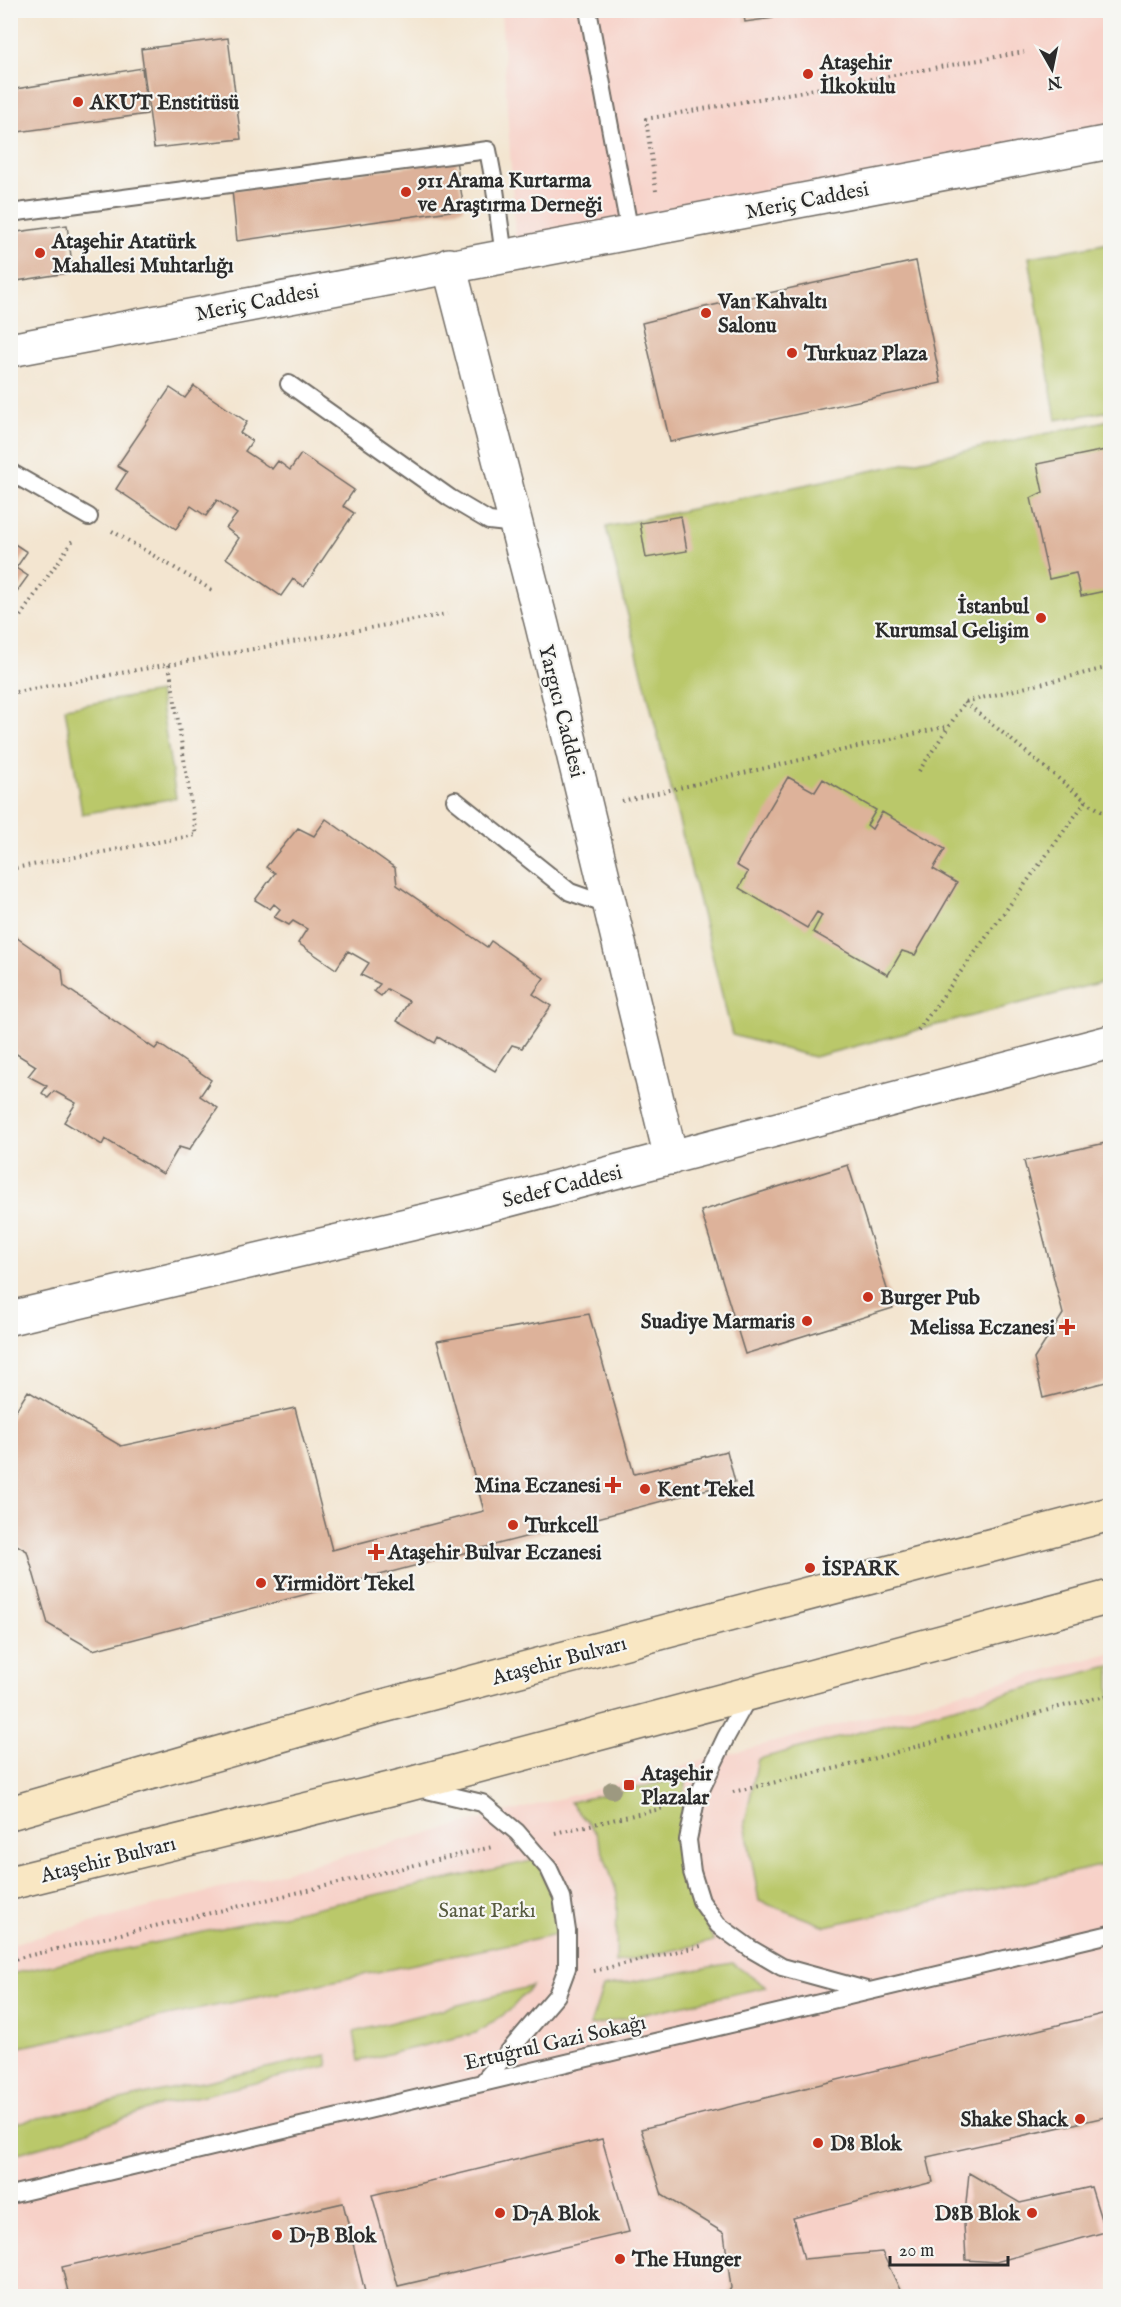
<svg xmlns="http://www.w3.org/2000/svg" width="1121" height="2307" font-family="'IM FELL English',serif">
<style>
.built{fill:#f7d1c8}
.green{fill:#bac86a;stroke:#727a4a;stroke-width:1.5}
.building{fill:#ddb29a}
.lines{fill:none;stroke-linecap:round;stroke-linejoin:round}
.service-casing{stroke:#716c65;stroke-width:20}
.minor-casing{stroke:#716c65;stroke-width:36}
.secondary-casing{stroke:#716c65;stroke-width:36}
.path{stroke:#716c65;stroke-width:4;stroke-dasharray:1.5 4.5;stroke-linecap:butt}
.service{stroke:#fff;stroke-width:16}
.minor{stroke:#fff;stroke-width:33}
.secondary{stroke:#f9e7c3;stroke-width:33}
.tree{fill:#9d9980}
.poi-dot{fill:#c8321e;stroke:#f6f6f2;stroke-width:2}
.labels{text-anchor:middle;stroke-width:4.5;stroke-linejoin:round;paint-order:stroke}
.poi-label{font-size:21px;font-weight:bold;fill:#2b2b2b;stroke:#f6f6f2;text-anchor:start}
.street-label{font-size:21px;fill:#2b2b2b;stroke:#f6f6f2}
.park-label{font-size:21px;fill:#565a3e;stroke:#f6f6f2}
</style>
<rect width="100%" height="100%" fill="#f6f6f2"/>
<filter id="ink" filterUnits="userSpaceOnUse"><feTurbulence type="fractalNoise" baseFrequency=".0167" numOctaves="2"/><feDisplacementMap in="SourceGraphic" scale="12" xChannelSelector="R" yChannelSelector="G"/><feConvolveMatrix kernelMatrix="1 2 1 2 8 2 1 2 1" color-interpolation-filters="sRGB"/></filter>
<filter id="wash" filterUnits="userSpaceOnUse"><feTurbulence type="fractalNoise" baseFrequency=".008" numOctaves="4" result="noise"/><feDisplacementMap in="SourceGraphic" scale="24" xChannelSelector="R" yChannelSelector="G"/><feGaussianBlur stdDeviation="1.35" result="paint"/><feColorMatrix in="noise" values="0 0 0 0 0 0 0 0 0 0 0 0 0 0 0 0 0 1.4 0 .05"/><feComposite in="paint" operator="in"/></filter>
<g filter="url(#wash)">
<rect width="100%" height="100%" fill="#f3e5d0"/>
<!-- built -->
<path class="built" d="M501 11H1110V138L516 248Z
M1110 1653V2296H11V1944Z"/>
<!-- green -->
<path class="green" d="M1110 243V411L1056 420 1029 257Z
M1110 420V980L814 1057 732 1035 606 527Z
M159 692 176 798 82 814 65 708Z
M1110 1666V1864L825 1926 759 1901 745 1823 758 1759Z
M687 1777 679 1836 689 1889 714 1941 616 1963 617 1893 596 1833 570 1802Z
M536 1860 552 1896 557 1934 11 2049 10 1974Z
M732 1963 766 1987 590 2026 603 1987Z
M532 1986 509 2011 476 2033 359 2061 354 2032Z
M326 2055 328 2066 161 2105 64 2140 11 2155V2124Z"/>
<g id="blocks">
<!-- building -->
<path class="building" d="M743 10H772L773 18 745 22Z
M228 38 241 139 154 148 141 49Z
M142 68 147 114 11 133 10 90Z
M456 160 464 209 237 241 232 190Z
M67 225 73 272 10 282V233Z
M916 261 941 383 670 442 642 323 705 307Z
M194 386 247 422 240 433 252 441 245 451 272 469 278 461 290 470 301 454 354 490 343 506 354 513 304 587 293 579 281 596 226 558 239 538 226 528 237 514 217 500 206 516 191 506 176 529 116 489 127 472 117 466 170 388 185 398Z
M1110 449V590L1081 596 1076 573 1049 579 1031 498 1043 492 1037 464Z
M681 516 687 551 646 558 640 523Z
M10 541 27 552 16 568 28 576 10 601Z
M788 777 815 792 823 779 876 810 867 825 872 829 882 812 945 849 933 869 957 883 915 955 902 951 888 975 813 932 822 915 817 912 807 928 739 888 748 872 736 865Z
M326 819 395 868 397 885 487 947 491 941 544 978 533 994 551 1006 522 1048 512 1045 495 1071 438 1037 435 1043 397 1021 409 1001 387 989 381 996 374 991 380 984 361 975 369 963 348 951 336 969 298 943 307 929 293 921 289 925 274 917 280 909 274 904 270 909 255 900 275 873 266 867 298 828 314 836Z
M10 933 62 969 64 986 155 1049 159 1044 211 1080 200 1096 218 1108 189 1150 179 1147 163 1174 105 1139 102 1145 64 1122 76 1103 54 1091 48 1098 42 1093 47 1086 28 1076 36 1066 15 1053 10 1060Z
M1110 1142V1381L1043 1398 1034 1359 1063 1314 1024 1161Z
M848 1165 893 1308 745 1354 701 1211Z
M589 1314 634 1474 727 1451 735 1482 93 1650 48 1624 27 1551 10 1541V1420L28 1391 121 1446 295 1408 332 1550 484 1511 437 1341Z
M1110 2012V2116L927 2157 933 2182 793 2218 804 2259 882 2252 903 2296H726L731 2288 724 2233 662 2195 641 2129Z
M602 2139 629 2232 398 2286 372 2195Z
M969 2173 1020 2203 1091 2187 1105 2232 996 2262 966 2260 964 2224Z
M343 2203 366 2296H69L62 2267Z"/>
</g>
</g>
<g filter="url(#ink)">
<use href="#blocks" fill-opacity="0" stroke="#716c65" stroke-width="1.5"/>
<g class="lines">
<!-- service casing -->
<g class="service-casing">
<path id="service" d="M588 10 630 233
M10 213 488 150 494 182 504 256
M289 384 450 498 489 521 516 524
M10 472 89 517
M455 800 570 892 610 906
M750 1694 726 1737 696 1800 688 1840 692 1872 701 1901 718 1925 751 1949 782 1967 866 1990
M418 1788 482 1803 517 1832 549 1869 562 1897 567 1931V1968L557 1995 482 2083
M10 2195 1110 1934"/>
</g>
<!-- minor casing -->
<g class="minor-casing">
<path id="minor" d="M449 265 542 625 671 1158
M10 350 1110 142
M10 1318 466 1211 1110 1042"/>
</g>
<!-- secondary casing -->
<g class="secondary-casing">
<path id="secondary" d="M10 1813 372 1709 1110 1514
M10 1883 406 1785 1110 1597"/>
</g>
<!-- path -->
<path class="path" d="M656 191 646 119 1024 52
M112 531 212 590
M10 631 73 540
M10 693 447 614
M965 702 1086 801 1107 815 1110 816
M919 771 965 702 1110 667
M622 801 948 726
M10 869 196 835 169 664
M918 1030 1086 801
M733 1792 850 1765 1059 1707 1110 1695
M555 1833 664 1808
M10 1960 492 1847
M594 1971 701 1946"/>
<!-- service -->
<use href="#service" class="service"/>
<!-- minor -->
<use href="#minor" class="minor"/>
<!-- secondary -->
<use href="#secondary" class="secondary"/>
</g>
<!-- trees -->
<circle class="tree" cx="612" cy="1790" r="9"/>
</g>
<!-- markers -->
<g class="poi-dot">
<circle cx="808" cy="74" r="6"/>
<circle cx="78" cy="102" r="6"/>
<circle cx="406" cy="192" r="6"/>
<circle cx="40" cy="253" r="6"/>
<circle cx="706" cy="313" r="6"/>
<circle cx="792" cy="353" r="6"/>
<circle cx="1041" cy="618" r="6"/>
<circle cx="868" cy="1297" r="6"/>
<circle cx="807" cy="1321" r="6"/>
<path d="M1064 1318h6v6h6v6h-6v6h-6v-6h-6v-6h6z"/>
<path d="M610 1476h6v6h6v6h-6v6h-6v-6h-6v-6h6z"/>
<circle cx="645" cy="1489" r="6"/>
<circle cx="513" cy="1525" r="6"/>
<path d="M373 1543h6v6h6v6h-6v6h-6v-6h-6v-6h6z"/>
<circle cx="810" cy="1568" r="6"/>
<circle cx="261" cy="1583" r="6"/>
<rect x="623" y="1779" width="12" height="12" rx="3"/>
<circle cx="1080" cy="2119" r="6"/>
<circle cx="818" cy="2143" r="6"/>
<circle cx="500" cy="2213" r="6"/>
<circle cx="1032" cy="2213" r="6"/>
<circle cx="277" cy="2235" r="6"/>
<circle cx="620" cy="2259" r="6"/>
</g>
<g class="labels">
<!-- poi labels -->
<g class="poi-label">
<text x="820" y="69">Ataşehir<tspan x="820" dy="24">İlkokulu</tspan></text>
<text x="90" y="109">AKUT Enstitüsü</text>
<text x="418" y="187">911 Arama Kurtarma<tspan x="418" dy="24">ve Araştırma Derneği</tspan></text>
<text x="52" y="248">Ataşehir Atatürk<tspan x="52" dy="24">Mahallesi Muhtarlığı</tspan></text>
<text x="718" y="308">Van Kahvaltı<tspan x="718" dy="24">Salonu</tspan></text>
<text x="804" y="360">Turkuaz Plaza</text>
<text x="1029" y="613" text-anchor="end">İstanbul<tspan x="1029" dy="24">Kurumsal Gelişim</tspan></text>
<text x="880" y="1304">Burger Pub</text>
<text x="795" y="1328" text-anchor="end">Suadiye Marmaris</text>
<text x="1055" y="1334" text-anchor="end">Melissa Eczanesi</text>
<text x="601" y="1492" text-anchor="end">Mina Eczanesi</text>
<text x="657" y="1496">Kent Tekel</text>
<text x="525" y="1532">Turkcell</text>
<text x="388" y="1559">Ataşehir Bulvar Eczanesi</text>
<text x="822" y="1575">İSPARK</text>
<text x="273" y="1590">Yirmidört Tekel</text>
<text x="641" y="1780">Ataşehir<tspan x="641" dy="24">Plazalar</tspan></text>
<text x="1068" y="2126" text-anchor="end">Shake Shack</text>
<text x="830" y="2150">D8 Blok</text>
<text x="512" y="2220">D7A Blok</text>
<text x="1020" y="2220" text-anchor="end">D8B Blok</text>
<text x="289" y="2242">D7B Blok</text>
<text x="632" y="2266">The Hunger</text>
</g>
<!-- street labels -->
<g class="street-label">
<text transform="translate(807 200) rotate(-11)" y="7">Meriç Caddesi</text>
<text transform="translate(257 302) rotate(-11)" y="7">Meriç Caddesi</text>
<text transform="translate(562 711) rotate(76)" y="7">Yargıcı Caddesi</text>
<text transform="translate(562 1186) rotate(-14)" y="7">Sedef Caddesi</text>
<text transform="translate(559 1660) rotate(-15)" y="7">Ataşehir Bulvarı</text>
<text transform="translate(108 1859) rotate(-14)" y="7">Ataşehir Bulvarı</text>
<text transform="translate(555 2042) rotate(-13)" y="7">Ertuğrul Gazi Sokağı</text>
</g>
<!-- park labels -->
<g class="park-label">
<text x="487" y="1917">Sanat Parkı</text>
</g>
</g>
<!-- margin -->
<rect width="1121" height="2307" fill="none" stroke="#f6f6f2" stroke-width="36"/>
<!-- north arrow -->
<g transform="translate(1052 69) rotate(171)" stroke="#f6f6f2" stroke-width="4.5" paint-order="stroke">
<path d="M0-4.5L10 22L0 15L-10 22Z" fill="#2b2b2b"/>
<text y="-9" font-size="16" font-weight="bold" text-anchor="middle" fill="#2b2b2b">N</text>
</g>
<!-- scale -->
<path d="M890 2256v9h118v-9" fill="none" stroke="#2b2b2b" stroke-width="3"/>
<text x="899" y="2256" font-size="18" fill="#2b2b2b" stroke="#f6f6f2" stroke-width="4.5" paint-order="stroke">20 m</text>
</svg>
